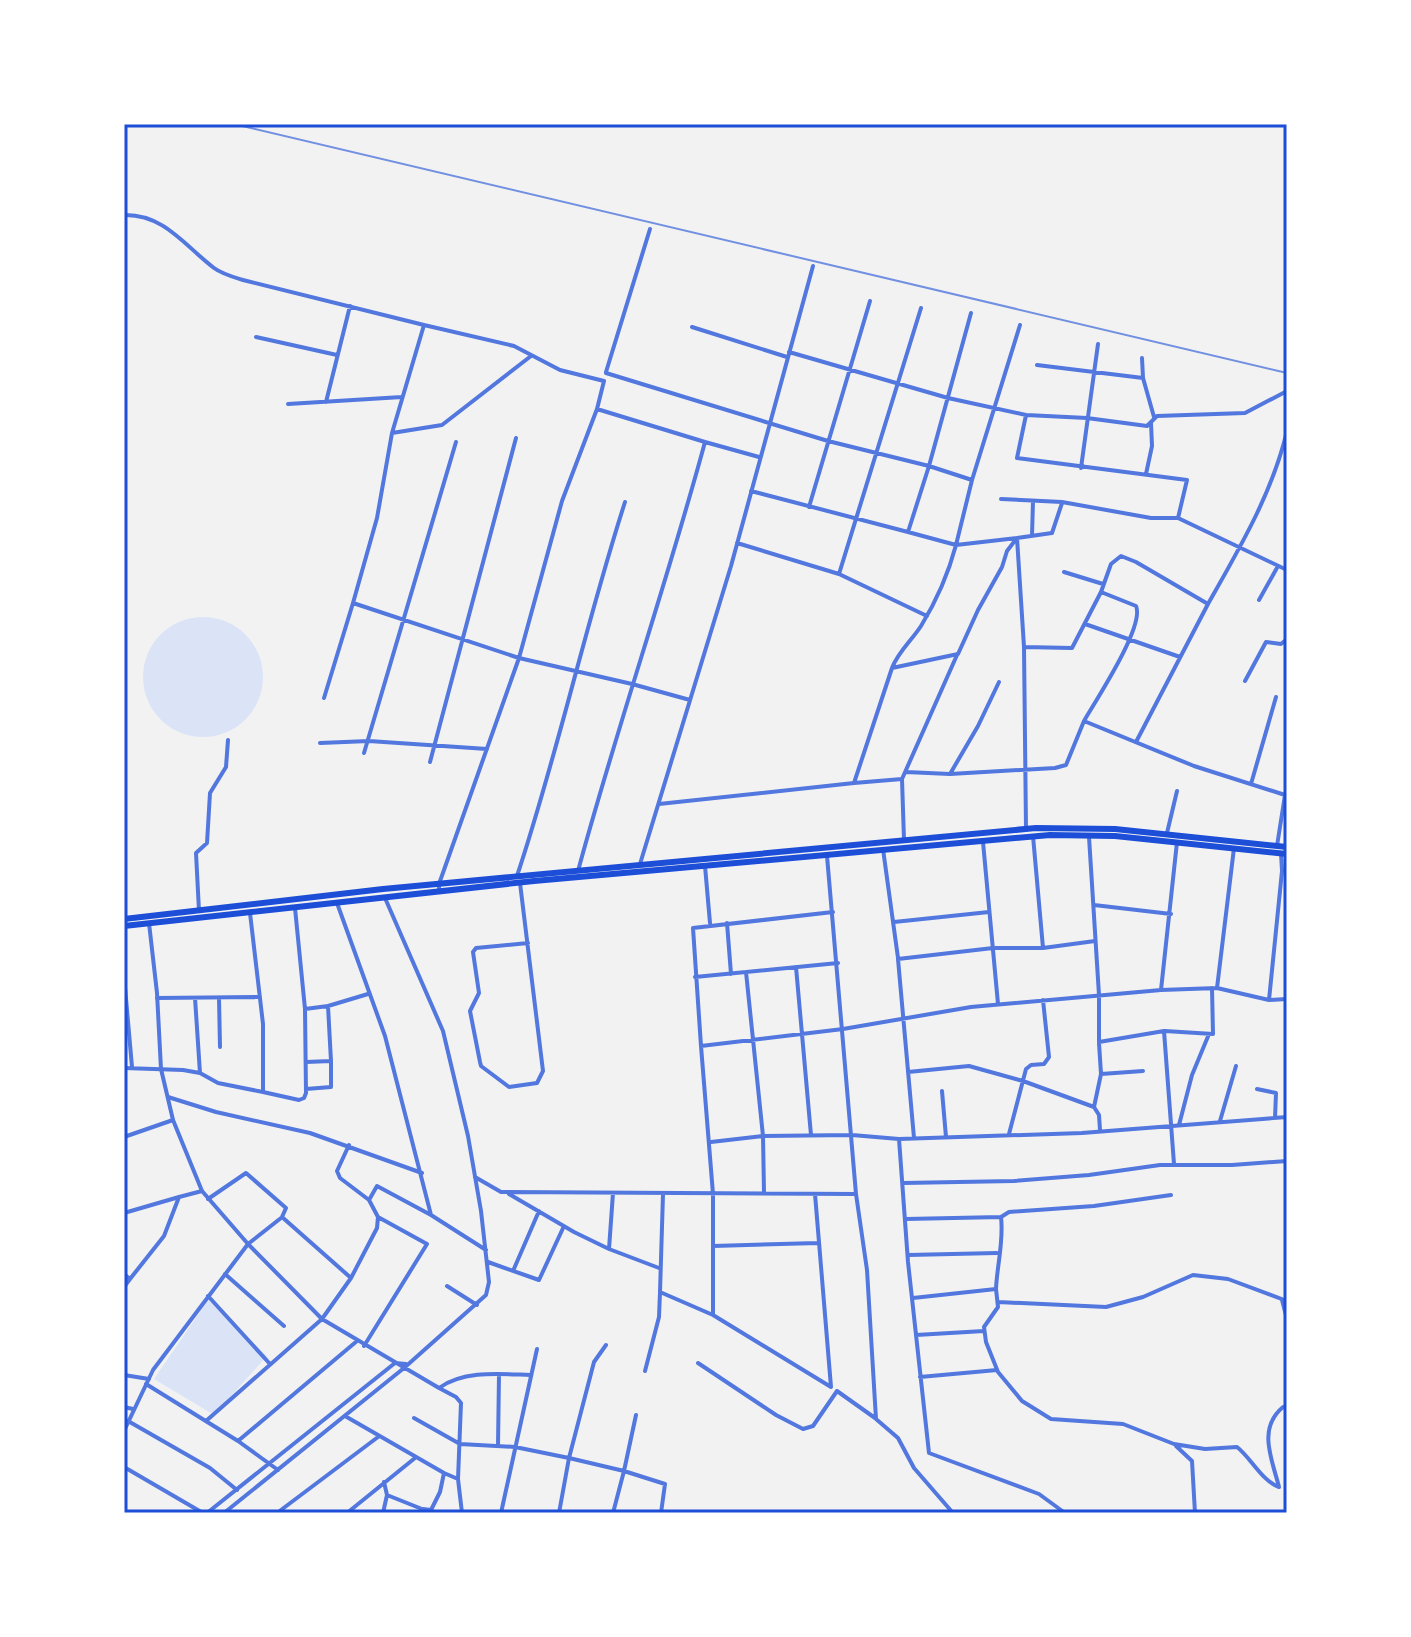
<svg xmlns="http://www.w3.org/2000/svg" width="1411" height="1637" font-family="Montserrat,sans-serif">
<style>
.green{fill:#dbe4f7}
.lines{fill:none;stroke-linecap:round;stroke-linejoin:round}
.minor{stroke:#5277de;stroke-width:4}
.tertiary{stroke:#5277de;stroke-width:4}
.trunk{stroke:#1d4ed8;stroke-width:6}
.rail{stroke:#7290e2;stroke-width:2}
.neatline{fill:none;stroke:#1d4ed8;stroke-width:3}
</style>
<rect width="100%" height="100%" fill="#f2f2f2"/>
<!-- green -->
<path class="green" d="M143 677a60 60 0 1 1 120 0a60 60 0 1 1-120 0Z
M208 1300 267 1356 214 1415 154 1379Z"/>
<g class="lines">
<!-- minor -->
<path class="minor" d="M124 215C164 214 185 246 214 268 222 274 233 277 243 280L424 325 392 433
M971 313 929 466 972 480 1020 325
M424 325 514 346 560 370 604 381
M692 327 787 357
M256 337 337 355
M789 352 948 398 1026 415 1017 458 1187 480 1178 518H1151L1062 502 1001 499
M531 356 442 425 392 433 377 518 353 603 519 658 562 501 597 409 705 442C666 586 617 727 578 871
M1142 358 1143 378 1154 417
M1037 365 1143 378
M606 372 650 229
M606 373 828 441 929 466 908 532 751 491
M326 402 350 306
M288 404 402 397
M597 409 604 381
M1026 415 1087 418 1147 426 1157 416 1245 413 1287 391
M705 442 759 457
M1081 468 1098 344
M1146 474 1152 446 1151 423
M809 507 870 301
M1178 518 1287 570
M908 532 956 545 972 480
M1032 536 1033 501
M1017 538 1007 551 1002 567 978 610 958 654 892 668C898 652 912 640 921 626 937 600 948 575 956 545Z
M737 543 839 574 927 616
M1064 572 1103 584
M839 574 921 308
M1259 600 1278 566
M1208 604C1239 549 1272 494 1287 431
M1085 624 1180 657
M1024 647 1072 648 1101 592
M892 668 854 783 902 779 957 655
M1245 681 1266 642 1281 644 1287 639
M324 698 353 603
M1136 742 1208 604 1136 562 1121 556 1111 564 1101 592 1136 606C1145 626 1096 700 1084 721L1194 766 1285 795 1277 846
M320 743 369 741 487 749
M364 753 456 442
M430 762 516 438
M906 772 950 774 978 726 999 682
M950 774 1055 768 1066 765 1084 721
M902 779 904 840
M1251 784 1276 697
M1285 795 1287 787
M659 804 854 783
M1026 829 1024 647 1017 538 1052 533 1062 503
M1167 833 1177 791
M1033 836 1043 948 1095 941
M1089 837 1099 995V1042L1164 1031 1174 1164
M983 842 998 1004
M883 849 898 958
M1281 853 1282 871 1269 1000 1287 999
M640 864 731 566 813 266
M705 866 710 923
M517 876C558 753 585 626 625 502
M520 883 543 1071 537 1083 509 1087 481 1066 480 1062 470 1011 479 993 473 952 476 948 528 943
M439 891V884L519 658 632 684 690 700
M337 903 385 1036 431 1215 377 1186 369 1200 340 1178 337 1171 349 1145
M1094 905 1171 914
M199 911 196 853 207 843 210 793 226 767 228 740
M894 922 989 912
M727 923 731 974
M796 967 811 1135
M746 972 763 1136 764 1193
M124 976 132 1067
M695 977 838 963
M1217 988 1234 848
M1161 990 1217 988 1269 1000
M157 998 260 997
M195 998 200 1073
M219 998 220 1047
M328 1006 368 994
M305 1009 328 1006 331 1061 306 1062
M1165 1031 1213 1034 1212 988
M701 1046 693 928 833 912
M1286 1047H1287
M124 1068 183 1070 200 1073 218 1083 263 1092V1024L250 913
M908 1072 969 1066 1023 1081 1094 1107 1099 1115 1100 1130
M1101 1074 1143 1071
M306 1089 331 1087V1061
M1257 1089 1276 1093 1275 1118
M942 1091 946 1137
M263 1092 299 1100 304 1098 306 1093 305 1009 295 908
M168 1097 216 1112 310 1133 422 1173
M1094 1107 1101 1074 1099 1043
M1220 1121 1236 1066
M1179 1125 1192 1075 1209 1034
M1009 1134 1026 1069 1031 1065 1044 1064 1049 1057 1043 1000
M124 1137 173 1120
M914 1138 898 959 993 948H1043
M899 1139 908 1262 929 1453 1039 1494 1065 1513
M711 1142 763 1136 852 1135 899 1139 1082 1133 1287 1117
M475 1177 501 1192 856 1194 827 856
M903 1183 1014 1181 1089 1175 1160 1165H1232L1287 1161
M509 1194 574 1232 609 1249 613 1193
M663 1194 660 1292 713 1315V1194L701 1046 843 1029 971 1007 1161 990 1177 842
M856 1194 867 1270 876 1419 898 1438 914 1468 953 1513
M124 1213 179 1197
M431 1215 486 1250
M1001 1217 1009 1212 1094 1206 1171 1195
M281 1218 248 1244 322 1319 439 1388C464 1370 500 1374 530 1375
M906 1219 1001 1217C1004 1241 997 1265 996 1289
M713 1246 818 1243
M609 1249 659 1268
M908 1255 997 1253
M488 1262 539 1280 564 1226
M513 1271 539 1211
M124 1274 130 1279 124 1287
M225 1274 284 1326
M351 1278 377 1228 378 1217 369 1200
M130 1279 164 1236 179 1197 202 1191
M447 1286 477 1305
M208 1296 270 1364
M913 1298 996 1289 998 1307 984 1327 986 1342 998 1372 1022 1401 1051 1419 1123 1424 1174 1444 1205 1449 1237 1447C1251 1458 1262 1481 1279 1487 1272 1459 1257 1429 1283 1407H1287
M1282 1300 1287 1319
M998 1302 1106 1307 1143 1297 1193 1275 1228 1279 1287 1301
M713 1315 831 1387 815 1194
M916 1335 984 1331
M364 1346 427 1244 378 1217
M698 1363 776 1415 803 1429 813 1426 837 1391
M645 1371 659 1317 660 1292
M124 1375 149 1379
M920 1377 997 1370
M146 1384 238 1441 278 1470
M439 1388 456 1397 461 1403 458 1479
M837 1391 875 1418
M124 1407 133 1409
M345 1416 444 1473 440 1492 431 1510 423 1509 422 1513
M414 1418 460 1444 515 1447 569 1458 594 1362 606 1345
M128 1421 210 1468 237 1490
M206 1421 322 1319 351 1278 282 1217 286 1208 246 1173 208 1199
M238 1441 357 1341
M498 1446 499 1374
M1176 1446 1192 1461 1195 1513
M124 1467 203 1513
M444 1473 458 1479 462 1513
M387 1495 422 1509
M124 1512 134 1513
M207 1513 395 1363 406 1364
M224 1513 404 1368 486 1295 489 1282 481 1211 468 1136 443 1031 385 898
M277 1513 378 1437
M347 1513 415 1458
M383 1513 387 1495 384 1482
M501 1513 537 1349
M559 1513 569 1458 624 1471 636 1415
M613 1513 624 1471 665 1484 661 1513"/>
<!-- tertiary -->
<path class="tertiary" d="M124 1431 153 1370 248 1244 202 1191 173 1120 161 1069 157 993 149 923"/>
<!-- trunk -->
<path class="trunk" d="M124 919 383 889 1036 828 1115 829 1287 847
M124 926 534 881 1050 835 1115 836 1287 854"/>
<!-- rail -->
<path class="rail" d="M234 124 1287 373"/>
</g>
<!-- border -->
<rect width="1411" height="1637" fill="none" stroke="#ffffff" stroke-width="252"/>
<rect x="126" y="126" width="1159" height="1385" class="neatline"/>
</svg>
